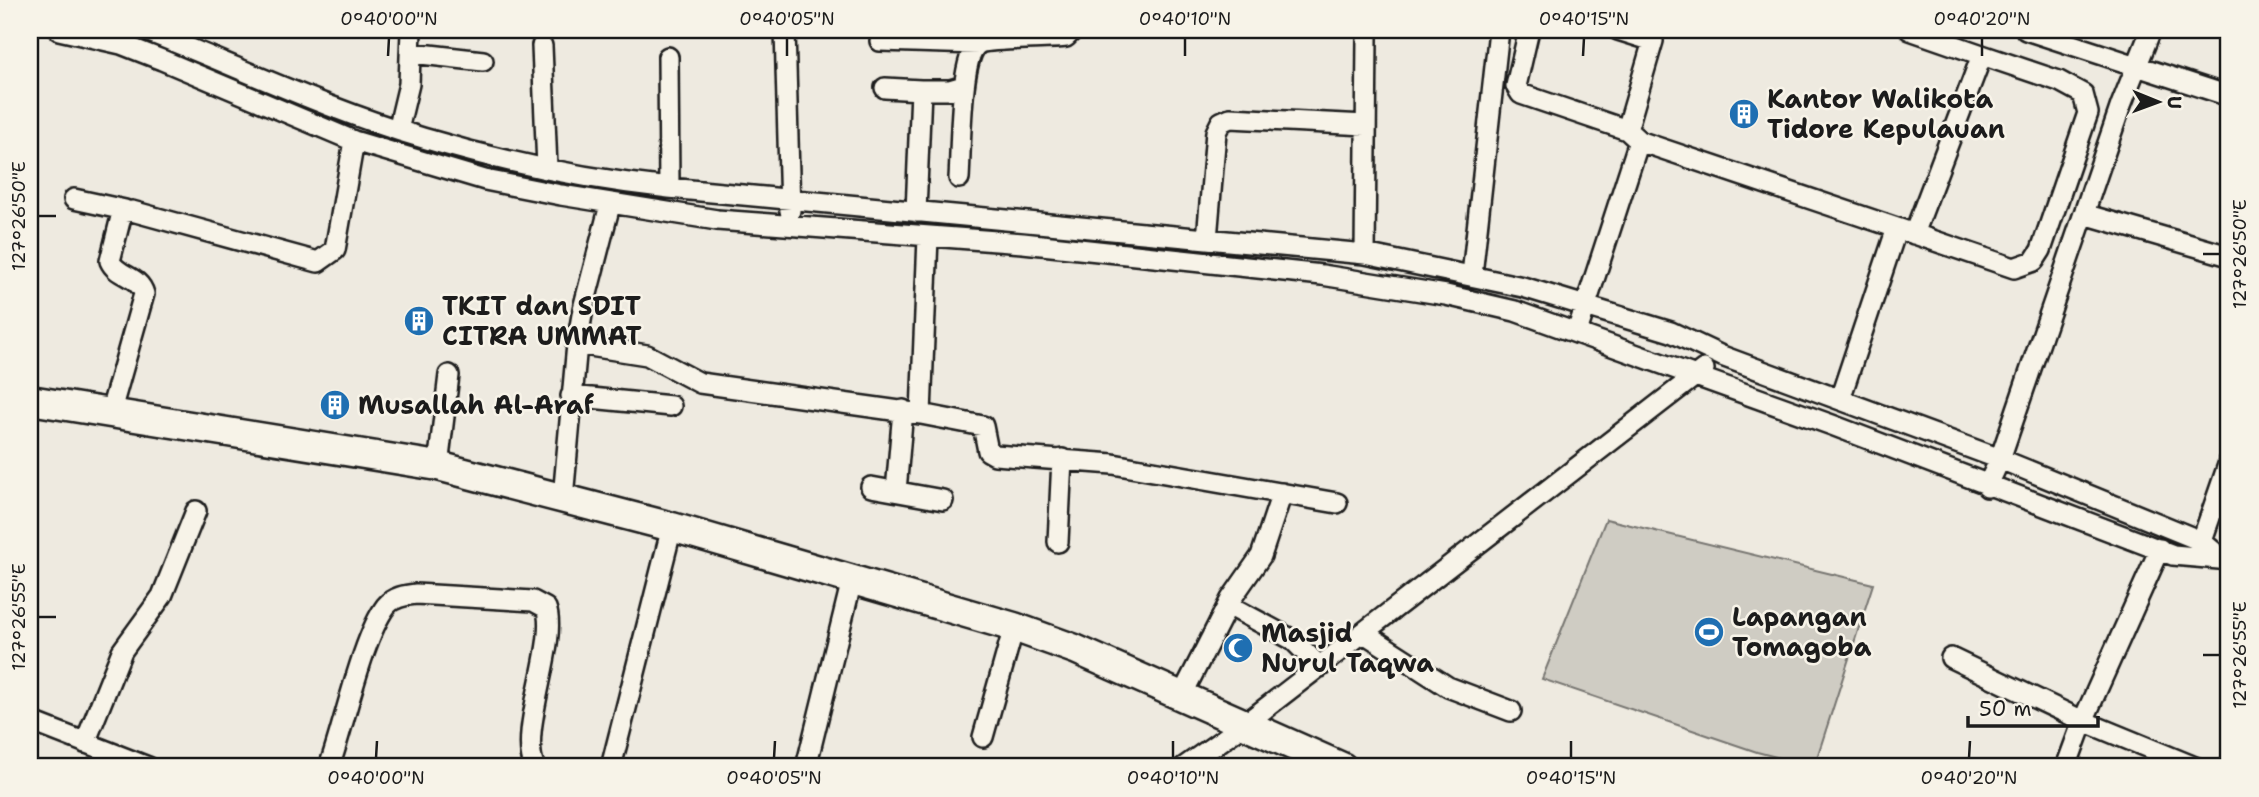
<svg xmlns="http://www.w3.org/2000/svg" width="2259" height="797" font-family="'Shantell Sans',sans-serif">
<style>
.green{fill:#cfccc3;stroke:#767470;stroke-width:2}
.lines{fill:none;stroke-linecap:round;stroke-linejoin:round}
.minor-casing{stroke:#1c1c1c;stroke-width:24}
.highway-casing{stroke:#1c1c1c;stroke-width:33}
.minor{stroke:#f7f3e8;stroke-width:19}
.highway{stroke:#f7f3e8;stroke-width:28}
.ticks{fill:none;stroke:#1c1c1c;stroke-width:2.5}
.labels{text-anchor:middle;stroke-width:5;stroke-linejoin:round;paint-order:stroke}
.poi-label{font-size:26px;font-weight:bold;fill:#1c1c1c;stroke:#f7f3e8;text-anchor:start}
.neatline{fill:none;stroke:#1c1c1c;stroke-width:2.5}
.ticks-label{font-size:18px;text-anchor:middle;fill:#1c1c1c}
</style>
<rect width="100%" height="100%" fill="#eeeae0"/>
<filter id="ink" filterUnits="userSpaceOnUse"><feTurbulence type="fractalNoise" baseFrequency=".0143" numOctaves="2"/><feDisplacementMap in="SourceGraphic" scale="14" xChannelSelector="R" yChannelSelector="G"/><feConvolveMatrix kernelMatrix="1 2 1 2 8 2 1 2 1" color-interpolation-filters="sRGB"/></filter>
<g filter="url(#ink)">
<!-- green -->
<path class="green" d="M1606 519 1873 584 1814 767 1757 752 1542 679Z"/>
<g class="lines">
<!-- minor casing -->
<g class="minor-casing">
<path id="minor" d="M59 30 121 44 162 60 354 141 485 180 561 195 717 220 1023 243 1322 275 1446 295 1515 311 1832 425 2173 555 2219 559
M144 30C237 66 328 110 423 138 503 162 586 179 669 188L1365 254 1523 287 1671 332 1722 356 2000 459 2201 541 2226 562
M785 30 790 211
M1529 30 1516 86 1521 94 1627 130 1639 141
M1618 30 1653 41 1627 130
M1910 30 1982 55
M2026 30 2229 96
M880 41 978 44
M542 46 547 168
M412 53 483 61
M668 57 669 188
M885 88 921 90
M398 130 409 84 411 30
M959 178C961 154 959 52 980 43 990 39 1050 39 1066 37L1073 30
M74 199 125 210
M916 212 921 90H950L964 86
M2084 214 2229 256
M1897 228 2014 268 2034 261 2041 250 2088 113 2083 94 2059 81 1982 55 1914 234
M1207 239 1216 132 1221 122 1230 118 1366 125
M1365 254 1367 37
M1472 275 1499 30
M1577 332 1639 141 1897 228 1840 399
M577 344 647 355 700 383 921 414 928 237
M571 396 671 406
M110 414 144 294C139 275 117 277 110 261L122 213 132 211 318 262 335 250 354 141
M921 414 983 426 988 451 995 455 1113 464 1337 503
M438 466 449 375
M871 487 943 500
M1987 487 2000 459 2121 105 2151 30
M896 491 903 410
M563 498 577 344 583 309 610 205
M1058 542 1062 459
M2198 552 2229 462
M1228 605 1293 640 1320 667
M1364 633 1448 687 1511 711
M1951 658 2083 721 2195 767
M1181 697 1231 599 1261 556 1282 493
M30 721 148 767
M983 737 1014 627
M85 743 122 651 162 596 196 511
M329 767C344 726 362 638 386 606 393 597 406 595 416 594L533 601 546 608C559 641 517 734 535 767
M611 767 672 527
M806 767 852 580
M1184 767 1245 724 1704 369
M2066 767 2083 721 2160 549
M2229 767V766"/>
</g>
<!-- highway casing -->
<g class="highway-casing">
<path id="highway" d="M30 400 438 466 672 527 1014 627 1075 649 1342 767"/>
</g>
<!-- minor -->
<use href="#minor" class="minor"/>
<!-- highway -->
<use href="#highway" class="highway"/>
</g>
</g>
<!-- ticks -->
<path class="ticks" d="M388 56 389 38M787 56V38M1185 56V38M1583 56 1584 38M1982 56V38M38 216H56M2203 254H2220M38 617H56M2203 655H2220M376 758 377 741M774 758 775 741M1173 758V741M1571 758V741M1969 758 1970 741"/>
<!-- icons -->
<defs>
<g id="building-disc" transform="scale(1.575)"><circle r="9.5" fill="#1f6fb2" stroke="#f7f3e8"/><path d="M-4-6H4V6H1V3H-1V6H-4ZM-2.5-4.3h1.7v1.8h-1.7ZM.8-4.3h1.7v1.8H.8ZM-2.5-1h1.7V.8h-1.7ZM.8-1h1.7V.8H.8Z" fill="#fff"/></g>
<g id="stadium-disc" transform="scale(1.575)"><circle r="9.5" fill="#1f6fb2" stroke="#f7f3e8"/><path d="M0-5a6.5 5 0 1 0 0 10a6.5 5 0 1 0 0-10ZM-3.5-1.8h7v3.6h-7Z" fill="#fff"/></g>
<g id="mosque-disc" transform="scale(1.575)"><circle r="9.5" fill="#1f6fb2" stroke="#f7f3e8"/><path d="M3.5-4.9A6 6 0 1 0 3.5 4.9A5 5 0 1 1 3.5-4.9Z" fill="#fff"/></g>
</defs>
<g fill-rule="evenodd">
<use href="#building-disc" x="1744" y="114"/>
<use href="#building-disc" x="419" y="321"/>
<use href="#building-disc" x="335" y="405"/>
<use href="#stadium-disc" x="1709" y="632"/>
<use href="#mosque-disc" x="1238" y="648"/>
</g>
<g class="labels">
<!-- poi labels -->
<g class="poi-label">
<text x="1767" y="108">Kantor Walikota<tspan x="1767" dy="30">Tidore Kepulauan</tspan></text>
<text x="442" y="315">TKIT dan SDIT<tspan x="442" dy="30">CITRA UMMAT</tspan></text>
<text x="358" y="414">Musallah Al-Araf</text>
<text x="1732" y="626">Lapangan<tspan x="1732" dy="30">Tomagoba</tspan></text>
<text x="1261" y="642">Masjid<tspan x="1261" dy="30">Nurul Taqwa</tspan></text>
</g>
</g>
<!-- margin -->
<rect width="2259" height="797" fill="none" stroke="#f7f3e8" stroke-width="77"/>
<!-- north arrow -->
<g transform="translate(2158 102) rotate(91)" stroke="#f7f3e8" stroke-width="5" paint-order="stroke">
<path d="M0-5L12 26L0 18L-12 26Z" fill="#1c1c1c"/>
<text y="-10" font-size="19" font-weight="bold" text-anchor="middle" fill="#1c1c1c">U</text>
</g>
<!-- scale -->
<path d="M1968 716v10h130v-10" fill="none" stroke="#1c1c1c" stroke-width="3.5"/>
<text x="1979" y="716" font-size="21" fill="#1c1c1c" stroke="#f7f3e8" stroke-width="5" paint-order="stroke">50 m</text>
<rect x="38" y="38" width="2182" height="720" class="neatline"/>
<g class="ticks-label">
<text x="389" y="25">0°40'00"N</text>
<text x="787" y="25">0°40'05"N</text>
<text x="1185" y="25">0°40'10"N</text>
<text x="1584" y="25">0°40'15"N</text>
<text x="1982" y="25">0°40'20"N</text>
<text transform="translate(19 216) rotate(-90)" y="6">127°26'50"E</text>
<text transform="translate(2240 254) rotate(-90)" y="6">127°26'50"E</text>
<text transform="translate(19 617) rotate(-90)" y="6">127°26'55"E</text>
<text transform="translate(2240 655) rotate(-90)" y="6">127°26'55"E</text>
<text x="376" y="784">0°40'00"N</text>
<text x="774" y="784">0°40'05"N</text>
<text x="1173" y="784">0°40'10"N</text>
<text x="1571" y="784">0°40'15"N</text>
<text x="1969" y="784">0°40'20"N</text>
</g>
</svg>
